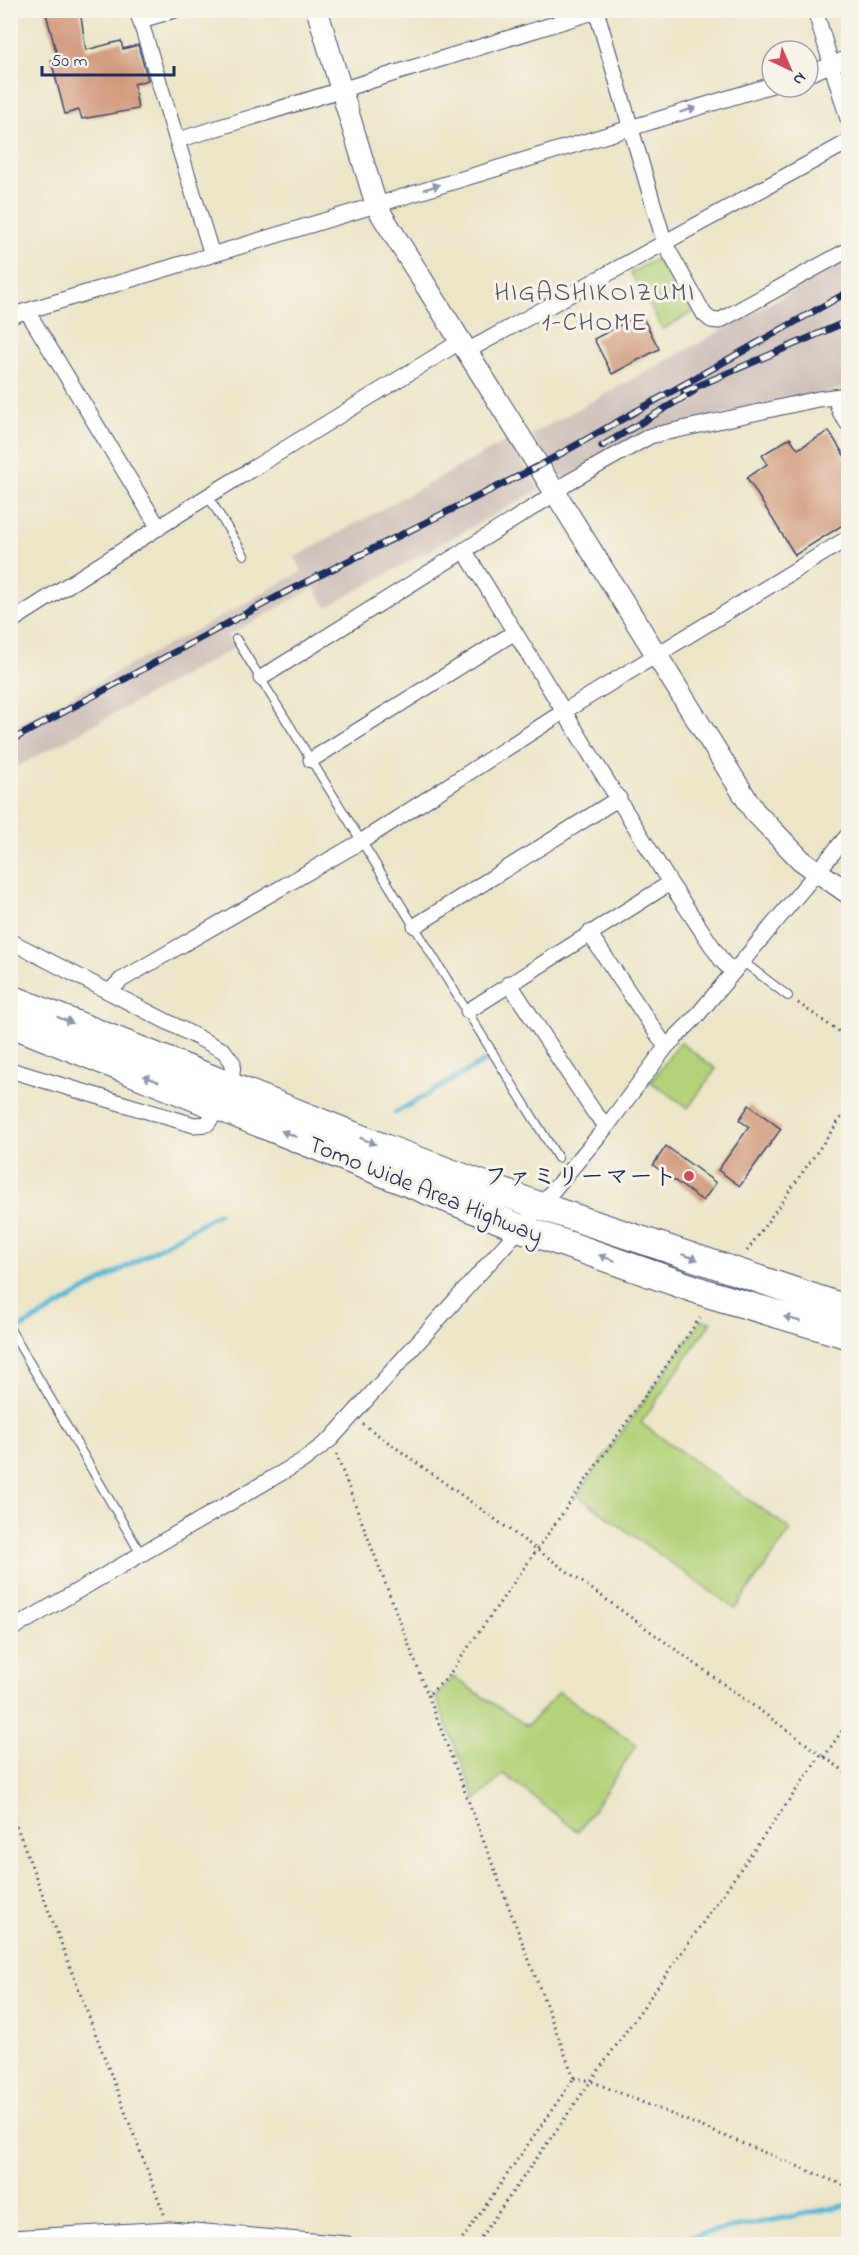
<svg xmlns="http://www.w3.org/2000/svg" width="859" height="2255" font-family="'Indie Flower','Klee One',sans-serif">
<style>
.industrial{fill:#cfc0ba}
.green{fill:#b2d178;stroke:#66806b;stroke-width:1.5}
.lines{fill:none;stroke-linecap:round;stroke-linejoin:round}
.stream{stroke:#58b7d7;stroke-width:5}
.building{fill:#d1997c}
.lane-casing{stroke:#3a4a6e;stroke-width:10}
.street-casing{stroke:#3a4a6e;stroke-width:17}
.secondary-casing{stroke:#3a4a6e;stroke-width:23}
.highway-casing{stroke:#3a4a6e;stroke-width:29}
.path{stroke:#3a4a6e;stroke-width:3;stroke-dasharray:1.5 4.5;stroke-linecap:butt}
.lane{stroke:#fff;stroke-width:8}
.street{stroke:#fff;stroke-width:15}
.secondary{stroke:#fff;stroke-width:21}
.highway{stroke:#fff;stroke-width:27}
.rail-casing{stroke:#1b2f5e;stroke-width:7}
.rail{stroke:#f7f3e8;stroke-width:4.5;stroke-dasharray:14;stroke-linecap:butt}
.oneway{fill:#8d97ae}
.poi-dot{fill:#d1495b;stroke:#f7f3e8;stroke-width:2}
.labels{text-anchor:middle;stroke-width:6;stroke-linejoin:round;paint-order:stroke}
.poi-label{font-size:24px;font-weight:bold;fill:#1b2f5e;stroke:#f7f3e8;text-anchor:end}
.street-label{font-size:24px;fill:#1b2f5e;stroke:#f7f3e8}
.neighbourhood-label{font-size:26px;letter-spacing:1.5px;fill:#5b5468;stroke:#f7f3e8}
</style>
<rect width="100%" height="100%" fill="#f7f3e8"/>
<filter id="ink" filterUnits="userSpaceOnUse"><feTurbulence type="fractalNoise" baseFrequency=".0167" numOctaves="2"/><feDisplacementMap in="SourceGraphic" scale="12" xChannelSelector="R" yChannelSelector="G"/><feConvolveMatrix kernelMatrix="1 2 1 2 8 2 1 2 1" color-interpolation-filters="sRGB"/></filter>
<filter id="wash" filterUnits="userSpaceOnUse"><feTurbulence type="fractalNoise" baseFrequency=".008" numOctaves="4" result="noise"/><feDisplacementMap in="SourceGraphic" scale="24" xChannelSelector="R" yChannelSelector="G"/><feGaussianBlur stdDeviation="1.35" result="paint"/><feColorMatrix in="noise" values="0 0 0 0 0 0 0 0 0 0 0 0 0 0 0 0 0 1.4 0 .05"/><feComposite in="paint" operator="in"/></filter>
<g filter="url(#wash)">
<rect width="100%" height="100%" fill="#ece5c7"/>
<!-- industrial -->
<path class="industrial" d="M848 261V387L648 431 567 477 557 476 553 471 531 435Z
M508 440 539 490 327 607 314 588 227 636 234 648 11 770V728L217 619 302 571 295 557Z"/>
<!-- green -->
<path class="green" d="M655 259 667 264 694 312 663 329 631 273Z
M680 1042 716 1069 688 1108 651 1082Z
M702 1320 711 1322 641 1423 791 1530 735 1609 577 1495Z
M453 1677 527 1726 559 1692 637 1745 578 1832 504 1774 476 1800 436 1697Z"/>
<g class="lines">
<!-- stream -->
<path class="stream" d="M395 1113 485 1061
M10 1334 219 1213
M471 2244 472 2241 511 2244
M653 2244 848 2205"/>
</g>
<g id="blocks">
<!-- building -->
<path class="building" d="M45 10H80L86 50 121 41 123 49 138 45 148 80 134 84 138 109 82 119 79 110 65 114 51 60 58 59Z
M641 314 659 349 612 374 594 339Z
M829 431 849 463V521L795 555 747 478 767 464 762 455 790 438 798 449Z
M749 1105 781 1129 740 1186 718 1170 749 1127 739 1120Z
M666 1146 716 1183 703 1201 653 1165Z"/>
</g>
</g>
<g filter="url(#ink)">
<use href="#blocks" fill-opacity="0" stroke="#3a4a6e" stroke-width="1.5"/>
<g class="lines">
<!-- lane casing -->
<g class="lane-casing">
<path id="lane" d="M208 496 244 555
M236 639 558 1158
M742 961 788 996
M10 1329 141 1554"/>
</g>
<!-- street casing -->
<g class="street-casing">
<path id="street" d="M137 10 212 255
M596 10 665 244 704 314 711 320 719 321 848 250
M815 10 848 119
M141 20 175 10
M808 74 848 58
M178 140 600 10
M27 311 159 528
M10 316 772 85
M467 351 848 142
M835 397 840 412 848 424
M464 550 670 883 722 961 733 972
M10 622 208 496 461 341
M261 678 556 493 567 483 650 436 818 399 848 395
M311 760 515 632
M415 926 619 798
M589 933 666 1047
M10 941 224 1051 233 1063 231 1084
M509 983 594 1112 607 1126
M109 992 121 980 362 841 563 712 848 538
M468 1011 670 883
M10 1070 194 1125 207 1124 220 1106
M10 1630 302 1461 331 1439 540 1206 607 1126 666 1047 695 1018 848 835
M10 2238 170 2229 347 2244"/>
</g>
<!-- secondary casing -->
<g class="secondary-casing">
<path id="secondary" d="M317 10 376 204 383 217 754 811 801 860 848 893"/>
</g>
<!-- highway casing -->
<g class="highway-casing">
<path id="highway" d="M10 998 385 1148 540 1206 848 1309
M10 1023 520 1228 709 1294 848 1335"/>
</g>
<!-- path -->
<path class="path" d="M798 1003 848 1038
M747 1251 848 1108
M363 1424 848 1774
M336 1454 574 2078
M430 1693 446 1679 702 1315
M824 1757 848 1722
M10 1809 164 2214
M574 2078 591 2081 821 1755
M481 2237 591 2081 848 2187
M459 2244 574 2078"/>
<!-- lane -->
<use href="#lane" class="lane"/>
<!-- street -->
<use href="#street" class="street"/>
<!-- secondary -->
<use href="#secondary" class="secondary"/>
<!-- highway -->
<use href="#highway" class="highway"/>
<!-- rail casing -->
<g class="rail-casing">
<path id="rail" d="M684 392 848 321
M602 446 694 391
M10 741 284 593 539 466 848 292"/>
</g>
<!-- rail -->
<use href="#rail" class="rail"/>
</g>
<!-- one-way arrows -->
<defs><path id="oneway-solid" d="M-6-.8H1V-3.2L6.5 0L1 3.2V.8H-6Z" transform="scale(1.5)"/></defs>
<g class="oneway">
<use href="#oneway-solid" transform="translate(688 110) rotate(-17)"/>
<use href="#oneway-solid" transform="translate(432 187) rotate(-17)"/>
<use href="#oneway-solid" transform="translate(65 1020) rotate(22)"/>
<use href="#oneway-solid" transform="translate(151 1079) rotate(-159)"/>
<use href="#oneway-solid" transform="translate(289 1134) rotate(-158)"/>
<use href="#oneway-solid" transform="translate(368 1141) rotate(22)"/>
<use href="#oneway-solid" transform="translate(690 1257) rotate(19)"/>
<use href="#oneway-solid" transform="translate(607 1258) rotate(-161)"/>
<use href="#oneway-solid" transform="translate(792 1319) rotate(-163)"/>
</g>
</g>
<!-- markers -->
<circle class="poi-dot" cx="689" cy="1176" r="6"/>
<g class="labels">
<!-- poi labels -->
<g class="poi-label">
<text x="677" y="1184">ファミリーマート</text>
</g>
<!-- street labels -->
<g class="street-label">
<text transform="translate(426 1189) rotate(22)" y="8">Tomo Wide Area Highway</text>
</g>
<!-- neighbourhood labels -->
<g class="neighbourhood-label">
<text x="595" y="300">HIGASHIKOIZUMI<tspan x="595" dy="30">1-CHOME</tspan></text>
</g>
</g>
<!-- margin -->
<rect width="859" height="2255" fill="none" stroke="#f7f3e8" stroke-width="36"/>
<!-- north arrow -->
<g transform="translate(790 69) rotate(136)"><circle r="28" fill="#f7f3e8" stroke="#9fa5b1" stroke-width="1.5"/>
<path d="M0-4.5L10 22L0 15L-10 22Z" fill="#d1495b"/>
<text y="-9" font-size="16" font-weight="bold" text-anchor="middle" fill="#1b2f5e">N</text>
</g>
<!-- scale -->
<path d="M42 66v9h132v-9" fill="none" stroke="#1b2f5e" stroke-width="3"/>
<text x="51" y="66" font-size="18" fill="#1b2f5e" stroke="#f7f3e8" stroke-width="4.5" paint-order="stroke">50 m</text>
</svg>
